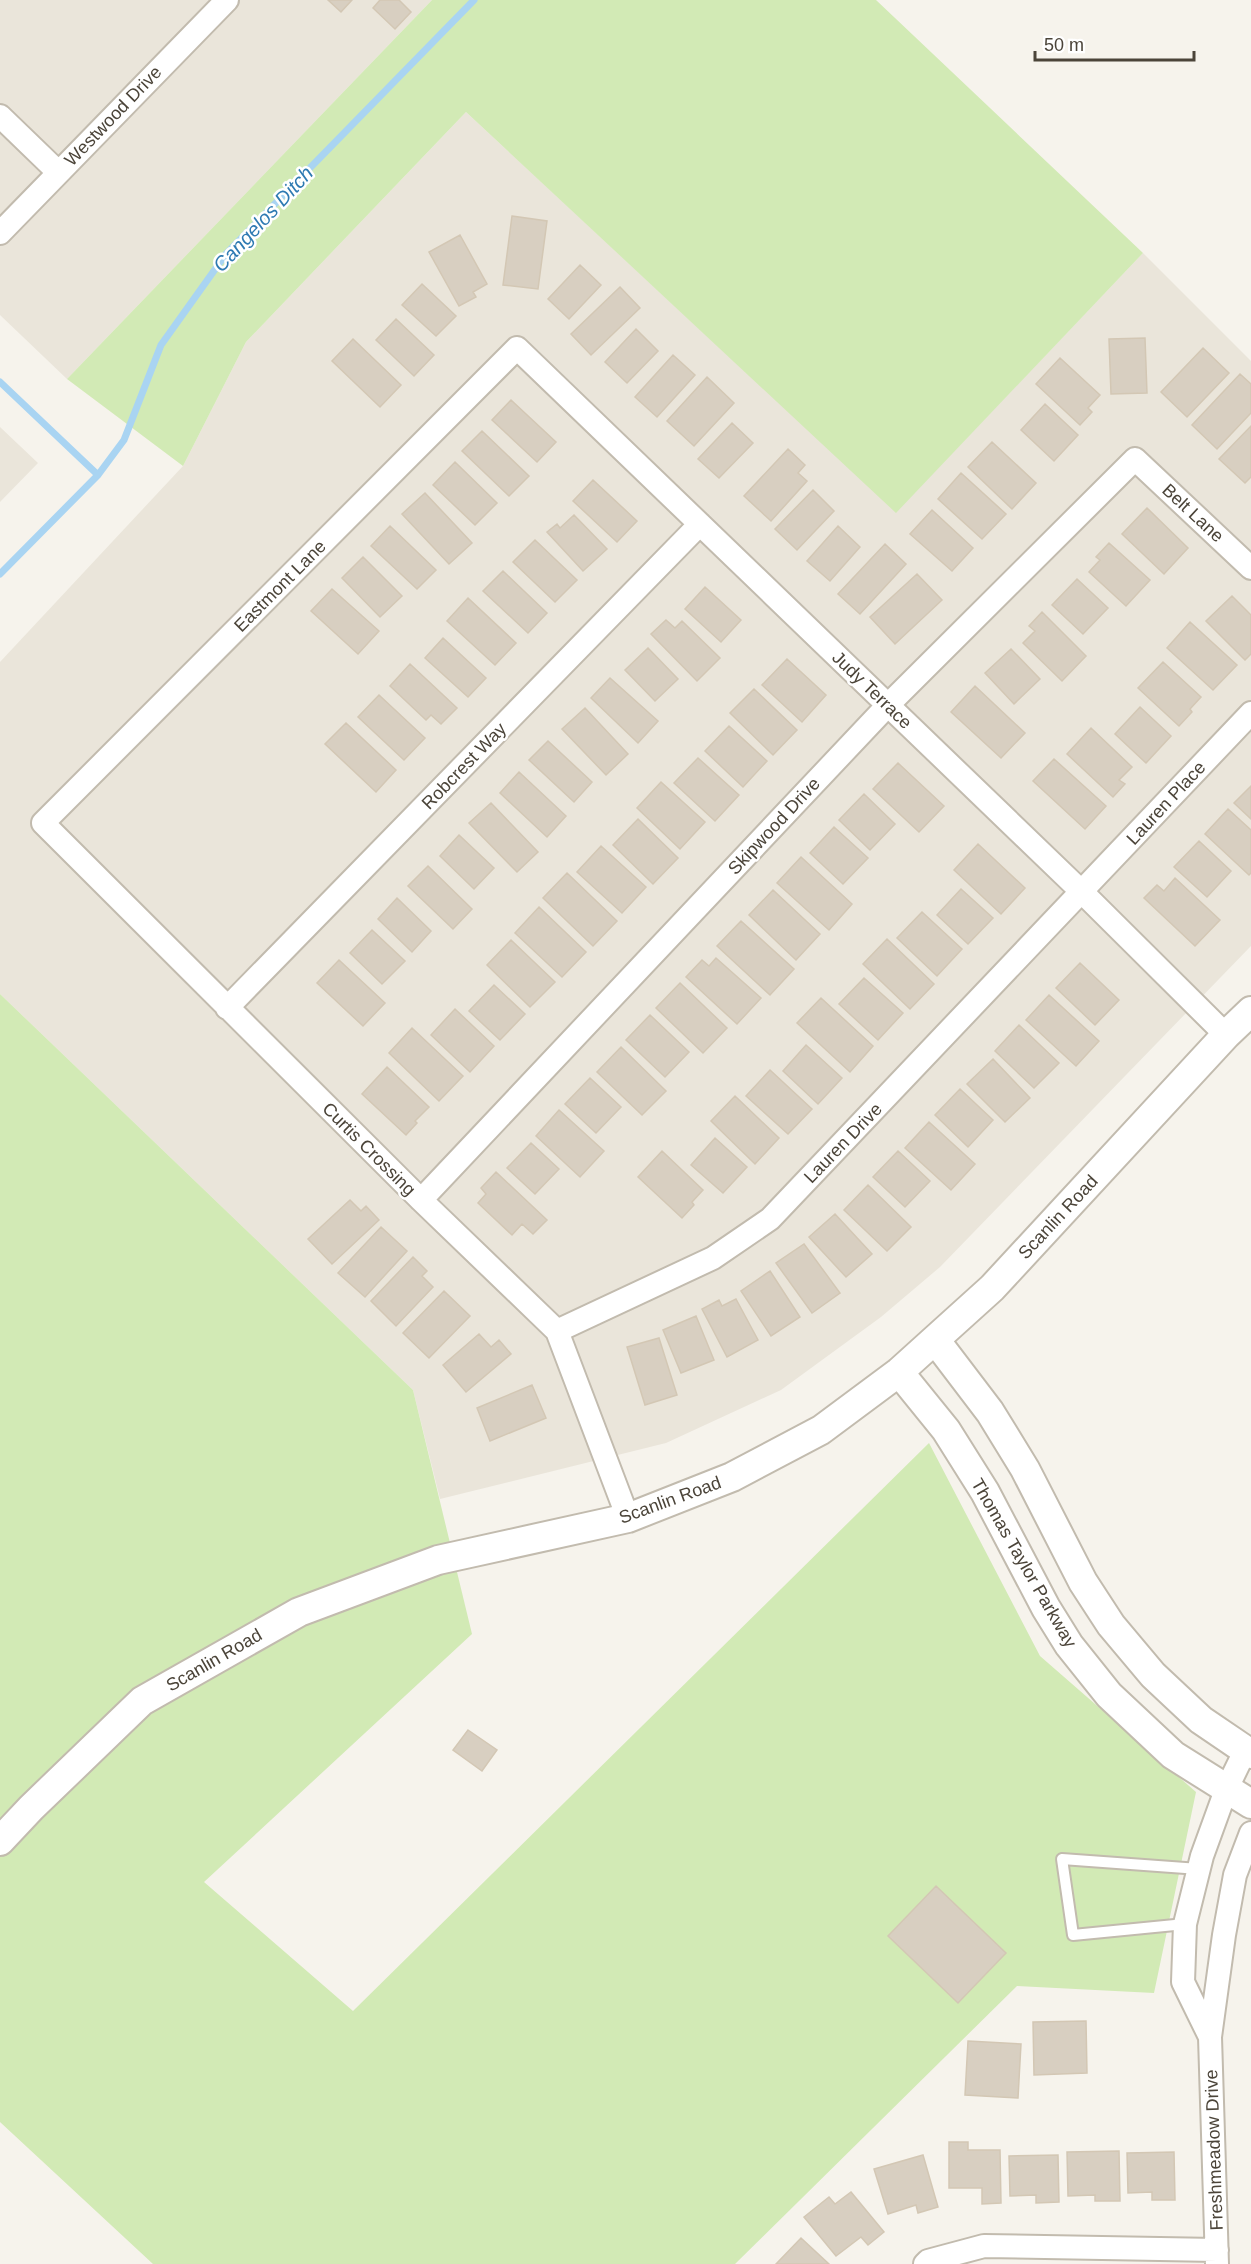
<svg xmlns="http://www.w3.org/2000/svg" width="1251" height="2264" font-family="Helvetica,sans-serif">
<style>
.residential{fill:#eae5da}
.green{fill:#d2eab5}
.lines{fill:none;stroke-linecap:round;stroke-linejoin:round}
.stream{stroke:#a9d4f2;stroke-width:7}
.building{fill:#d8cfc1;stroke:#d3c7b4;stroke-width:1.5}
.service-casing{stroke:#c2bbae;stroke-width:14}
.minor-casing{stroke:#c2bbae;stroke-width:26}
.tertiary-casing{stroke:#c2bbae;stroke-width:32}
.service{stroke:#fff;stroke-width:10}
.minor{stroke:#fff;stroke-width:22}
.tertiary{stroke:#fff;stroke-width:28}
.labels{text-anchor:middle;stroke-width:5;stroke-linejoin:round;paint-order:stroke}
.street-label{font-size:18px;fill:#4b4439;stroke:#fff}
.water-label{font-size:20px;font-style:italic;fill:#2e7ab2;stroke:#fff}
</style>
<rect width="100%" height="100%" fill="#f6f3ec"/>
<!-- residential -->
<path class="residential" d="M0 0H432L67 379 0 315Z
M466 112 896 512 1143 253 1251 361V946L940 1267 881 1317 781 1390 666 1443 440 1499 413 1390 0 994V662L183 466 246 342Z
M0 427 38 463 0 502Z"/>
<!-- green -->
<path class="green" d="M432 0H876L1143 253 896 513 466 112 246 342 183 466 67 379Z
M0 994 413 1390 472 1634 204 1882 353 2011 929 1443 1040 1656 1196 1792 1154 1993 1017 1986 735 2264H153L0 2122Z"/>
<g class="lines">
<!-- stream -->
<path class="stream" d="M0 382 98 475
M0 574 98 475 124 440 161 345 226 254 474 0"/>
</g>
<!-- building -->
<path class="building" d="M328 0H352L341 12Z
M380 0H399L411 12 395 29 373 8Z
M512 216 547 221 538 289 503 285Z
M460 235 487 284 473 292 476 297 459 306 429 252Z
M580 265 601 285 569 319 548 299Z
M422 284 456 316 436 336 402 305Z
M620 287 640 308 591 355 571 334Z
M396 319 434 355 414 376 376 340Z
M636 329 658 351 627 383 605 362Z
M1145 338 1147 393 1111 394 1109 339Z
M353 339 401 385 380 407 332 361Z
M1203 348 1229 373 1187 417 1161 392Z
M673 355 695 375 657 417 635 397Z
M1060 358 1100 395 1088 408 1092 412 1080 425 1036 384Z
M1240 374 1251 384V413L1217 449 1192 425Z
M707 377 734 403 694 446 667 421Z
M511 400 556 442 537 462 492 420Z
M1045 404 1078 435 1054 461 1021 430Z
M732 423 753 443 719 478 698 459Z
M1251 426V477L1245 483 1219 459Z
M482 431 529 476 509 496 462 451Z
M992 442 1036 483 1012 509 968 467Z
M788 449 805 465 798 473 807 481 771 521 744 496Z
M455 462 497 503 475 525 433 485Z
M961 473 1006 514 982 539 938 499Z
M593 480 637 521 617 542 573 501Z
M813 490 834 511 797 550 775 529Z
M425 493 472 543 449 564 402 514Z
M1147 508 1188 548 1164 574 1122 534Z
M932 510 973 548 952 571 910 534Z
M574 515 607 549 583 571 547 532 557 524 560 528Z
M390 526 436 570 417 589 371 546Z
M838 526 860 547 830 581 807 561Z
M535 540 577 580 555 602 513 562Z
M1109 543 1150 580 1126 606 1089 572 1100 560 1096 557Z
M885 544 906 564 860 614 838 594Z
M363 557 402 596 380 617 342 578Z
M503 571 547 613 528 633 483 591Z
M917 574 942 600 895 644 870 617Z
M1077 579 1108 608 1083 634 1052 605Z
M705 587 741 620 721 642 685 609Z
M332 589 379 631 358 654 311 611Z
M1232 596 1251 615V654L1245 660 1206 621Z
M468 598 516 643 495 665 447 621Z
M1042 612 1086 656 1062 681 1023 643 1035 631 1029 626Z
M666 620 675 628 682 621 720 658 697 681 651 634Z
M1190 622 1237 665 1213 690 1167 648Z
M443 638 486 678 468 697 425 658Z
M648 648 678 679 655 701 625 670Z
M1011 649 1040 679 1014 704 985 673Z
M787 659 826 695 802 722 762 685Z
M1163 662 1201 697 1190 709 1192 712 1179 726 1138 688Z
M410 664 457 708 441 724 431 715 426 720 390 686Z
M610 678 658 721 638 743 591 698Z
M975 686 1025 733 1001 758 951 712Z
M754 689 797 730 773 755 730 713Z
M379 695 425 738 404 760 358 717Z
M1140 707 1171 736 1146 763 1115 734Z
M585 708 628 754 606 775 562 729Z
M346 723 396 770 376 792 325 744Z
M729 726 767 761 743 787 705 751Z
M1091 728 1132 767 1119 780 1125 784 1113 797 1067 754Z
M548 741 592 782 574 802 529 760Z
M698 758 739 795 715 821 674 783Z
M1054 759 1106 806 1085 829 1033 781Z
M898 763 944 806 919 832 873 789Z
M519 772 566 816 547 837 500 793Z
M661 782 705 822 680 849 637 808Z
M1251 786V819L1234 803Z
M864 794 895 824 870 850 839 820Z
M491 803 538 852 517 872 469 823Z
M1228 809 1251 830V873L1249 875 1205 834Z
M638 819 678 858 653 884 613 845Z
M834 827 868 858 843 884 810 853Z
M459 835 494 868 474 889 440 856Z
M1199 841 1231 871 1207 897 1174 867Z
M978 844 1025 888 1001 914 954 870Z
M601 846 646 887 622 913 577 872Z
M801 857 852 904 829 930 777 883Z
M428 866 472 909 453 929 408 886Z
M567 873 617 921 593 946 543 898Z
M1175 878 1220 920 1195 946 1144 898 1157 885 1164 891Z
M961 889 993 918 968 944 937 915Z
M773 890 820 934 796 960 749 915Z
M397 898 431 931 412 952 378 919Z
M539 907 586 952 562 977 515 933Z
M922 912 962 949 937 976 897 938Z
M741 921 794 969 770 995 717 946Z
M372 930 405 961 382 984 350 953Z
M887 939 934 984 910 1009 863 964Z
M511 940 555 982 530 1007 487 965Z
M716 958 761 998 737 1024 686 977 702 960 709 966Z
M339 960 385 1003 363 1026 317 983Z
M1080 963 1119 1000 1095 1025 1056 988Z
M864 978 903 1013 878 1040 839 1004Z
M680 983 727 1028 703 1053 656 1008Z
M494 985 525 1014 500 1040 469 1011Z
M1049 995 1099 1041 1076 1066 1026 1020Z
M821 998 873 1046 850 1072 797 1023Z
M455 1009 494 1046 470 1072 431 1035Z
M650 1015 689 1052 665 1077 626 1040Z
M1019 1025 1059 1063 1034 1088 995 1051Z
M412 1028 463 1076 439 1101 389 1053Z
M806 1045 842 1078 818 1104 783 1071Z
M621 1047 666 1091 642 1115 597 1072Z
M993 1059 1030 1098 1005 1122 967 1084Z
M387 1067 429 1107 415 1121 417 1123 406 1135 362 1094Z
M770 1070 812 1109 788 1134 746 1096Z
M590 1078 621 1107 596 1133 565 1104Z
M960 1089 993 1120 968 1147 935 1115Z
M735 1096 779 1138 755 1164 711 1121Z
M559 1110 604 1151 580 1177 536 1136Z
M929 1122 975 1164 951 1190 905 1148Z
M715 1138 747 1167 723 1193 691 1165Z
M531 1143 559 1169 535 1194 507 1168Z
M662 1151 703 1190 692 1202 694 1205 682 1218 638 1177Z
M898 1151 930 1181 905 1207 873 1177Z
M496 1172 547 1220 533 1234 522 1224 512 1235 478 1203 486 1194 481 1188Z
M868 1185 911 1227 887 1251 844 1210Z
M350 1200 361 1211 366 1206 379 1220 332 1264 308 1239Z
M835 1214 872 1254 846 1277 809 1237Z
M381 1227 407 1251 365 1297 338 1273Z
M804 1244 840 1293 812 1313 776 1263Z
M413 1257 427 1271 422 1276 433 1287 396 1326 371 1301Z
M770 1271 800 1317 771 1336 741 1291Z
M444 1291 470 1316 429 1358 403 1333Z
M736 1299 758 1340 727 1357 702 1309 719 1300 722 1306Z
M696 1316 714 1360 681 1373 663 1330Z
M479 1334 491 1347 499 1340 511 1354 466 1392 443 1365Z
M659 1338 677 1395 645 1405 627 1347Z
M532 1385 546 1418 490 1441 477 1408Z
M468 1730 497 1750 482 1771 453 1750Z
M936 1886 1006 1953 958 2003 888 1936Z
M1086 2021 1087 2073 1034 2075 1033 2022Z
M968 2041 1021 2044 1018 2098 965 2095Z
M949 2142H968V2150H1000L1001 2203 982 2204V2188H949Z
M1119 2151 1120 2201H1095V2195L1068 2196 1067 2152Z
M1174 2152 1175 2200H1152V2192L1128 2193 1127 2153Z
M923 2155 938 2207 918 2213 916 2205 888 2214 874 2169Z
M1058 2155 1059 2202 1036 2203V2195L1010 2196 1009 2156Z
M851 2192 884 2232 868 2245 861 2237 836 2256 804 2217 829 2197 835 2204Z
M801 2238 829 2264H776Z"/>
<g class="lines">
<!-- service casing -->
<g class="service-casing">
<path id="service" d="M1185 1924 1073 1935 1062 1859 1199 1869"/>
</g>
<!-- minor casing -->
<g class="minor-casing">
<path id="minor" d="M0 116 58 172
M0 233 227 0
M227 1008 700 524
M421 1200 888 705 1135 459 1251 568
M557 1331 713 1258 770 1219 1251 713
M628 1518 557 1331 421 1200 43 823 517 348 1082 892 1226 1035
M1210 2037 1183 1982 1185 1924 1202 1856 1226 1790 1245 1751
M925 2264 928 2261 984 2246 1217 2250
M1217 2264 1210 2037 1224 1935 1235 1875 1251 1833"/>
</g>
<!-- tertiary casing -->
<g class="tertiary-casing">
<path id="tertiary" d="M936 1341 990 1412 1025 1469 1083 1582 1111 1625 1153 1675 1201 1720 1251 1754
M899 1372 946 1430 985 1492 1046 1608 1069 1645 1109 1695 1173 1755 1251 1804
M0 1841 31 1808 142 1701 299 1612 438 1560 628 1518 732 1477 821 1430 899 1372 992 1288 1226 1035 1251 1011"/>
</g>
<!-- service -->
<use href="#service" class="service"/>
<!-- minor -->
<use href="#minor" class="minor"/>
<!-- tertiary -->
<use href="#tertiary" class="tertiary"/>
</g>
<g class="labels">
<!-- street labels -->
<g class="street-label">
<text transform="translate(113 116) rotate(-46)" y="6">Westwood Drive</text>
<text transform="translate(1193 513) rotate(43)" y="6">Belt Lane</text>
<text transform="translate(280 586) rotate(-45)" y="6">Eastmont Lane</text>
<text transform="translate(872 690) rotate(44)" y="6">Judy Terrace</text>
<text transform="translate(464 766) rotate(-46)" y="6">Robcrest Way</text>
<text transform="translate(1166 803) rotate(-47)" y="6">Lauren Place</text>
<text transform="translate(774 826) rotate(-47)" y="6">Skipwood Drive</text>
<text transform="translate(843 1143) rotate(-46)" y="6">Lauren Drive</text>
<text transform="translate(369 1149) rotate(45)" y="6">Curtis Crossing</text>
<text transform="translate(1058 1217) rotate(-47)" y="6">Scanlin Road</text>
<text transform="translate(670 1500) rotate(-20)" y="6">Scanlin Road</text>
<text transform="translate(1024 1563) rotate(60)" y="6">Thomas Taylor Parkway</text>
<text transform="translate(214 1660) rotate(-30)" y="6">Scanlin Road</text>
<text transform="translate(1214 2150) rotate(-92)" y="6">Freshmeadow Drive</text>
</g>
<!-- water labels -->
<g class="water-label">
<text transform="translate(263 219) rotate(-47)" y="7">Cangelos Ditch</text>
</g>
</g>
<!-- scale -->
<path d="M1035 51v9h159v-9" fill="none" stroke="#4b4439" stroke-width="3"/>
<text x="1044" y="51" font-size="18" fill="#4b4439" stroke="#ffffff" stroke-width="4.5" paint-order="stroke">50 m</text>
</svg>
